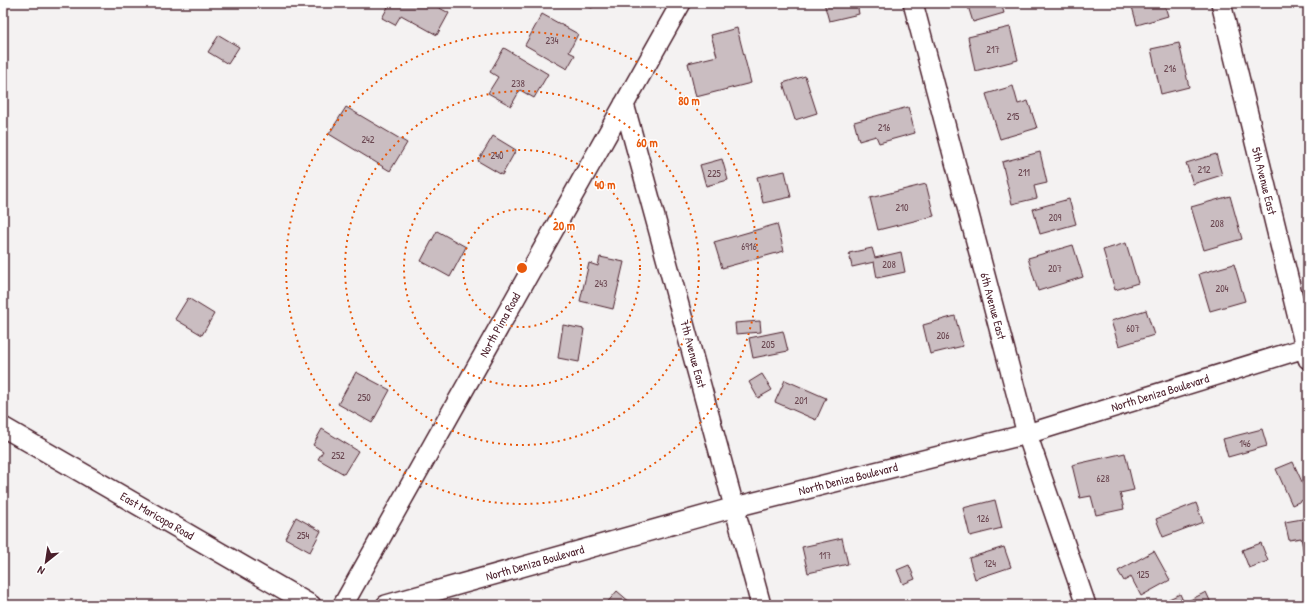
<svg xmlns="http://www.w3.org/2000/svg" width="1311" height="608" font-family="'Patrick Hand',sans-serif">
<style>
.building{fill:#cabdc1;stroke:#4a1f2b}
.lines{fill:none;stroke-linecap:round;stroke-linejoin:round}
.minor-casing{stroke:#4a1f2b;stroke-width:22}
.minor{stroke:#fff;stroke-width:19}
.ring{fill:none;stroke:#e8590c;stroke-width:2;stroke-dasharray:2 4}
.labels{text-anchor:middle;stroke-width:3;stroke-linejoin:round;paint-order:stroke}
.number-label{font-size:10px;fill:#6a4650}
.street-label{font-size:12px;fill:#4a1f2b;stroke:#fff}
.centre{fill:#e8590c;stroke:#fff;stroke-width:2}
.ring-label{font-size:12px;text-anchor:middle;font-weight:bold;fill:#e8590c;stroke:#fff;stroke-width:3;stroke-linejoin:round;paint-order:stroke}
</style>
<rect width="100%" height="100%" fill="#f4f2f2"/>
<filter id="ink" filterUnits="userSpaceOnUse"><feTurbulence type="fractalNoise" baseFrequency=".025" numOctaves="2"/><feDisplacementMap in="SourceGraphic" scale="8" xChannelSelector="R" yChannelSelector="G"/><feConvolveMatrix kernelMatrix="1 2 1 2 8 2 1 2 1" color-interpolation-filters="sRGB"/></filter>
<g filter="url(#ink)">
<!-- building -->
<path class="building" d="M381 3H430L449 13 437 35 401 15 395 25 382 18 388 7Z
M582 3H595L592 8Z
M824 3H857L859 14 829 21Z
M967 3H1001L1004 13 973 22Z
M1131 3H1164L1168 16 1137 25Z
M1304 3H1308V21H1307Z
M542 14 578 34 569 52 575 55 567 69 525 45Z
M1010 27 1018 60 975 71 968 37Z
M737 28 751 83 696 97 688 63 717 56 711 35Z
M219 35 239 47 228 64 208 52Z
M1179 43 1189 87 1161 94 1151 49Z
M504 48 548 74 534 98 520 90 511 106 488 93 498 77 490 72Z
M805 76 817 113 795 120 783 83Z
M1013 86 1018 104 1028 101 1037 128 1000 139 986 94Z
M346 107 407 143 390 171 329 134Z
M908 107 915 133 879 143 876 136 859 141 854 122Z
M493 136 516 150 502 175 478 161Z
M1040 152 1047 183 1034 186 1037 198 1012 204 1002 162Z
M1216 154 1222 175 1193 184 1186 163Z
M722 159 728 180 706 186 700 165Z
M785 171 791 197 763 203 757 177Z
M926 184 934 216 878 230 870 198Z
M1230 196 1242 239 1204 250 1191 207Z
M1069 199 1076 224 1040 234 1033 209Z
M777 224 784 251 722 268 714 242Z
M437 231 466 247 450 277 421 261Z
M1126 243 1138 283 1115 290 1103 250Z
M1073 245 1083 277 1038 291 1028 258Z
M872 248 875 258 901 252 905 272 877 278 874 262 852 267 849 253Z
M600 257 624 262 613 309 580 301 589 263 598 266Z
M1234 264 1245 301 1210 311 1199 274Z
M188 298 214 314 202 335 175 319Z
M1146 310 1154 335 1119 346 1111 321Z
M955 316 963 346 930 354 923 325Z
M760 321 761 332 736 334 735 323Z
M563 325 584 329 579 362 558 358Z
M783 331 788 351 753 358 749 338Z
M356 372 390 390 372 423 338 404Z
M762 374 772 390 758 398 749 382Z
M785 380 826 398 816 420 775 402Z
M322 429 358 451 344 474 318 459 323 451 313 445Z
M1262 429 1267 446 1228 457 1223 439Z
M1125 453 1134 490 1120 493 1124 509 1096 515 1091 496 1080 498 1072 465Z
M1293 462 1308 495V498L1292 505 1276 469Z
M995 500 1002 528 970 536 963 508Z
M1196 503 1203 522 1163 537 1156 519Z
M296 517 321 531 310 552 285 538Z
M1308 518V553H1304L1301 538 1289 540 1285 522Z
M842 538 848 564 808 573 802 547Z
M1261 543 1268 561 1249 568 1242 550Z
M1004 547 1011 567 975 579 969 558Z
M1154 551 1170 580 1141 596 1131 577 1124 581 1118 571Z
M909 565 915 579 903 584 897 570Z
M617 591 631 603 629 605H605Z
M1206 592 1212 605H1163L1162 602 1180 594 1184 603Z
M852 601 853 605H839Z"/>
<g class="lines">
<!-- minor casing -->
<g class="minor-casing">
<path id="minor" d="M913 3 1027 434 1086 605
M1221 3 1308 359
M624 104 761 605
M3 427 311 605
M343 605 681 3
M386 605 735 507 1027 434 1308 347"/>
</g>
<!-- minor -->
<use href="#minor" class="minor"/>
</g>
</g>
<!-- distance rings -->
<g class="ring">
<circle cx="522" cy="268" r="59"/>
<circle cx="522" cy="268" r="118"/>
<circle cx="522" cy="268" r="177"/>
<circle cx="522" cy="268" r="236"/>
</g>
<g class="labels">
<!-- number labels -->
<g class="number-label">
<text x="552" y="44">234</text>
<text x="993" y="53">217</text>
<text x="1170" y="72">216</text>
<text x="518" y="87">238</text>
<text x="1013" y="120">215</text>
<text x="884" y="131">216</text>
<text x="368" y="143">242</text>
<text x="497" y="159">240</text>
<text x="1204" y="173">212</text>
<text x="1024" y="176">211</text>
<text x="714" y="177">225</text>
<text x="902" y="211">210</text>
<text x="1055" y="221">209</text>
<text x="1217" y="227">208</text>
<text x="749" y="250">6916</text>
<text x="889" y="268">208</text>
<text x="1055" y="272">207</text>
<text x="601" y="287">243</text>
<text x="1222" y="292">204</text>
<text x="1133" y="332">607</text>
<text x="943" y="339">206</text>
<text x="768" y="348">205</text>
<text x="364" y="401">250</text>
<text x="801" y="404">201</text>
<text x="1245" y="447">146</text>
<text x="338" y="459">252</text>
<text x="1103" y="482">628</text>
<text x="983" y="522">126</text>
<text x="303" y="539">254</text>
<text x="825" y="559">117</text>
<text x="990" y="567">124</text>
<text x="1143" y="578">125</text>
</g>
<!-- street labels -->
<g class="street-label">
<text transform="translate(1264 181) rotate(76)" y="4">5th Avenue East</text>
<text transform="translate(993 306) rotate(75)" y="4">6th Avenue East</text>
<text transform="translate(500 325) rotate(-61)" y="4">North Pima Road</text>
<text transform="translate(693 354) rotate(75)" y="4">7th Avenue East</text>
<text transform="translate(1160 393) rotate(-17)" y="4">North Deniza Boulevard</text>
<text transform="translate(848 479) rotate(-14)" y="4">North Deniza Boulevard</text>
<text transform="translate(157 516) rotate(30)" y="4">East Maricopa Road</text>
<text transform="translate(535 563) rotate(-16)" y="4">North Deniza Boulevard</text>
</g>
</g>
<circle cx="522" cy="268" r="6" class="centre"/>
<g class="ring-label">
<text x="689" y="105">80 m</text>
<text x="647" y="147">60 m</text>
<text x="605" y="189">40 m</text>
<text x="564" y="230">20 m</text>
</g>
<!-- margin -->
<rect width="1311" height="608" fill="none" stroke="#fff" stroke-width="16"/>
<rect x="8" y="8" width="1295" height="592" fill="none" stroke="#4a1f2b" stroke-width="1.5" filter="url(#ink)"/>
<!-- north arrow -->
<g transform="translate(46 562) rotate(210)" stroke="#ffffff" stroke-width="3" paint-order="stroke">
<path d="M0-3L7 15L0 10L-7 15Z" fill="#4a1f2b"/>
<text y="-6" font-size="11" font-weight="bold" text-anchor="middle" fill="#4a1f2b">N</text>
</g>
</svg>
